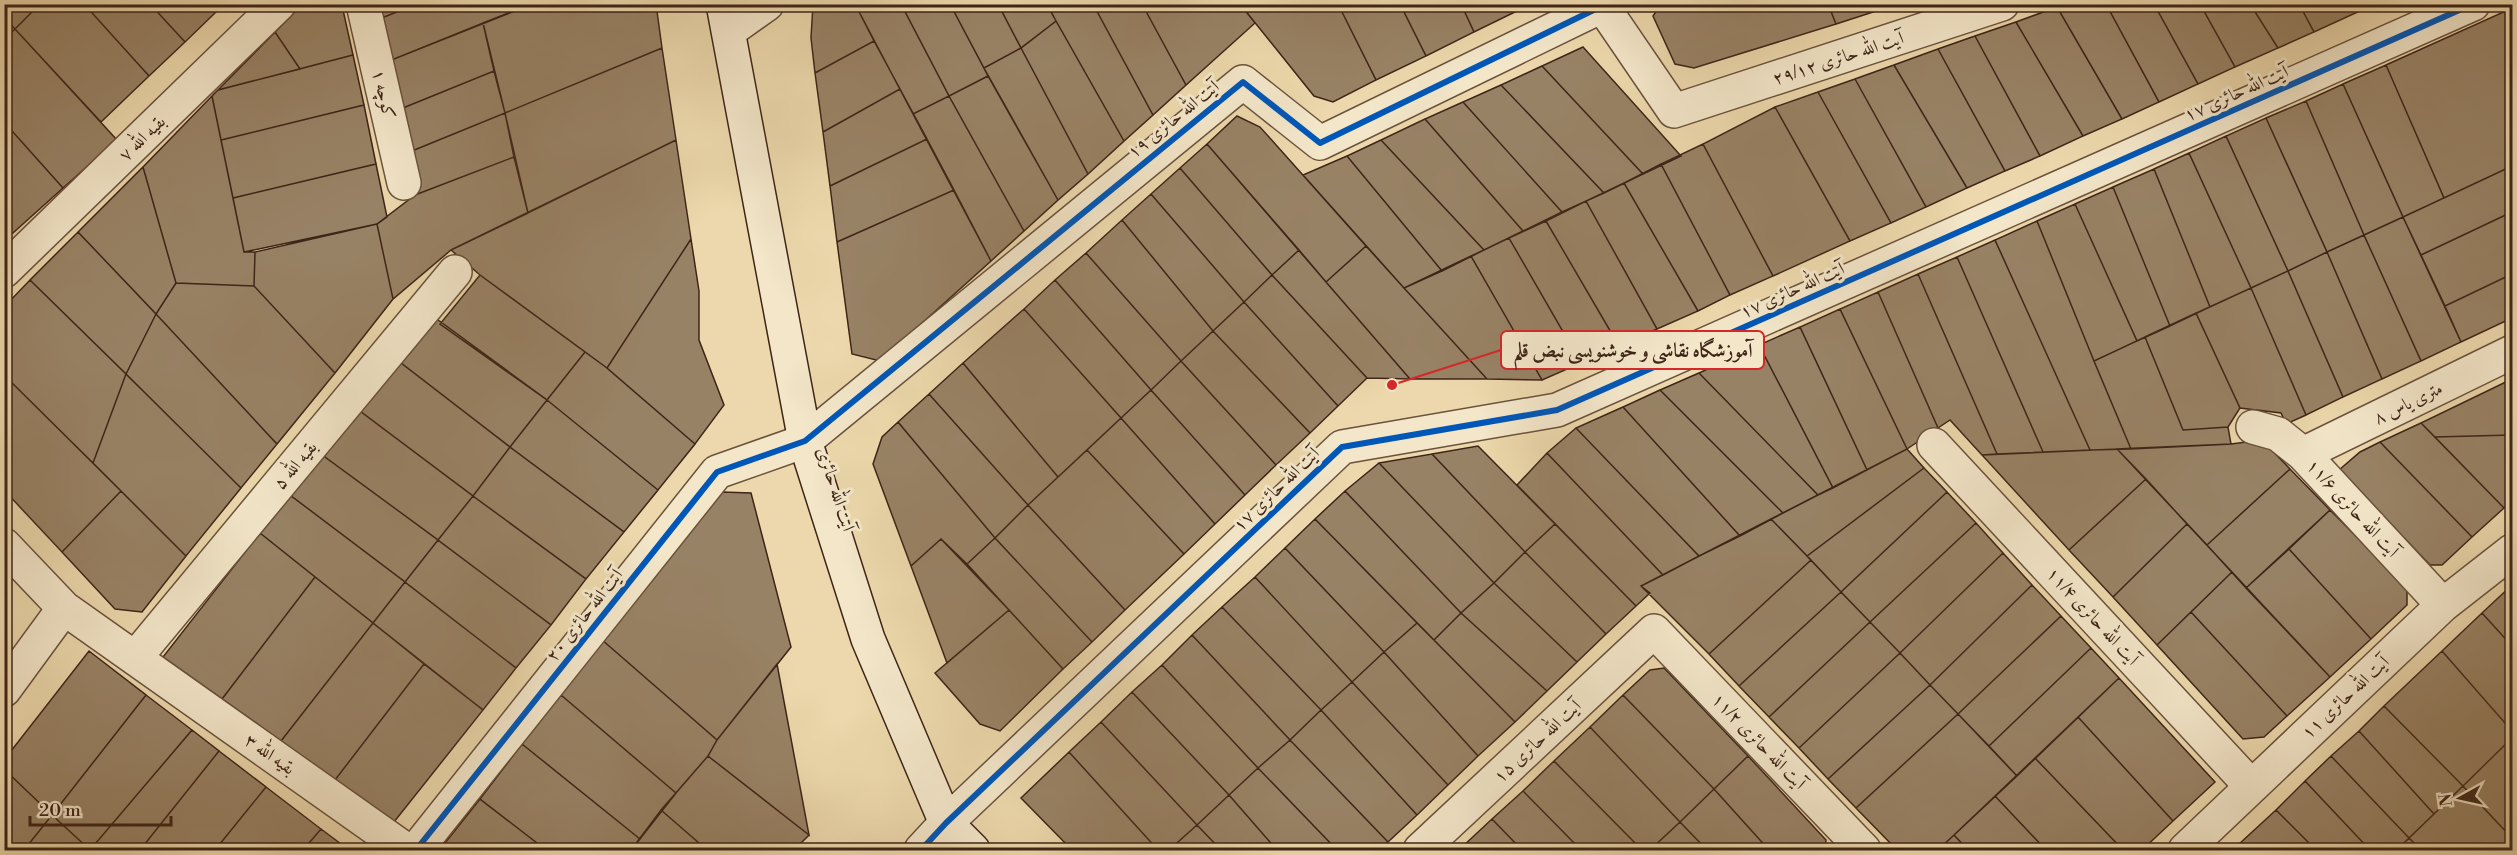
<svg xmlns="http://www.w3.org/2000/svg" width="2517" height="855" font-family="'Libre Bodoni',Amiri,serif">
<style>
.building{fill:#988265;stroke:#3e2518;stroke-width:1.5}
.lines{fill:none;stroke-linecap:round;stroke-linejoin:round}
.minor-casing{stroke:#6a523d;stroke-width:36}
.secondary-casing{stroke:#3e2518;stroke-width:36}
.minor{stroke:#f3e6c9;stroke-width:33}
.secondary{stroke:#f3e6c9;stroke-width:33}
.cycleway-casing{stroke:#f3e6c9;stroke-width:10}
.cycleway{stroke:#0057b8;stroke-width:6}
.labels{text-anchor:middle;stroke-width:6;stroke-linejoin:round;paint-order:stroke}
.street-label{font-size:18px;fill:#3e2518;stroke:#f3e6c9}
.leader{fill:none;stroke:#d62828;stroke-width:2}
.callout-dot{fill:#d62828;stroke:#f3e6c9;stroke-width:2}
.callout{fill:#f3e6c9;stroke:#d62828;stroke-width:2}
.callout-label{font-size:20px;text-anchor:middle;font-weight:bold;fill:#3e2518}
</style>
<rect width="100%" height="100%" fill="#ecd8ac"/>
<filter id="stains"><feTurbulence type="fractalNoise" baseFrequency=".00333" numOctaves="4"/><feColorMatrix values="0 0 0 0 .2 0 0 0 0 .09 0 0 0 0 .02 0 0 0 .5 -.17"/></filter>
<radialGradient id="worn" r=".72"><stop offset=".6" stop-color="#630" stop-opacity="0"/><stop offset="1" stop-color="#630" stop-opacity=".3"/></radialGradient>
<!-- building -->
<path class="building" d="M4 4H40L15 29 4 18Z
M40 4H84L149 76 101 122 15 29Z
M84 4H150L185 42 149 76Z
M150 4H209L216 12 185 42Z
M302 4H337L343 10 353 55 300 69 275 32Z
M377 4H417L379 19Z
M417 4H519L520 9 389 61 379 19Z
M531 4H656L662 48 505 113 483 23Z
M813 4H855L874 41 815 73 811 38Z
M855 4H901L949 96 913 114Z
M901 4H950L988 76 949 96Z
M950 4H998L1021 48 984 68Z
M998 4H1047L1056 21 1021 48Z
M1062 4H1093L1153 115 1124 141 1051 12Z
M1093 4H1142L1186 85 1153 115Z
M1142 4H1240L1255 23 1186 85Z
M1240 4H1338L1376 80 1333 102 1314 96Z
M1338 4H1400L1426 56 1376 80Z
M1400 4H1461L1474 32 1426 56Z
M1461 4H1524L1525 7 1474 32Z
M1828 4 1836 24 1694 68 1675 64 1653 16 1661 4Z
M1828 4H1894L1895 5 1836 24Z
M2064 4H2106L2159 102 2122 119 2057 7Z
M2106 4H2154L2198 84 2159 102Z
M2154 4H2200L2235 67 2198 84Z
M2200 4H2250L2278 48 2235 67Z
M2250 4H2299L2314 32 2278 48Z
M2299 4H2375L2314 32Z
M2057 7 2122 119 2083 136 2016 22Z
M2510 9 2512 10V166L2444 198 2386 65Z
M4 18 15 29 4 39Z
M1056 21 1124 141 1088 174 1021 48Z
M2016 22 2083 136 2040 156 1975 36Z
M483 23 494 71 398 110 389 61Z
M15 29 117 140 63 188 4 122V39Z
M275 32 300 69 218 90Z
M1975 36 2040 156 2005 171 1938 49Z
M874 41 900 89 823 132 815 73Z
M1583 47 1681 156 1643 174 1542 66Z
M662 48 676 140 528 213 505 113Z
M1021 48 1088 174 1058 200 984 68Z
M1938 49 2005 171 1967 188 1894 65Z
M353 55 364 105 221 140 212 96 218 90Z
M1894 65 1967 188 1926 207 1855 79Z
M2386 65 2444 198 2403 217 2343 84Z
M1542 66 1643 174 1604 193 1501 85Z
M494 71 505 113 407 153 398 110Z
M988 76 1058 200 1024 231 949 96Z
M1855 79 1926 207 1891 223 1818 92Z
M2343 84 2403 217 2364 235 2306 101Z
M1501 85 1604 193 1562 212 1463 102Z
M900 89 927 139 830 186 823 132Z
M1818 92 1891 223 1850 241 1775 107Z
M212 96 244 252H255L254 286 176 283 143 167Z
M949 96 1024 231 991 261 913 114Z
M2306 101 2364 235 2327 252 2266 118Z
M1463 102 1562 212 1523 231 1425 119Z
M364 105 376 164 233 198 221 140Z
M1775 107 1850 241 1773 276 1703 144Z
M505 113 514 157 415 195 407 153Z
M1237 116 1260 127 1366 246 1326 282 1207 144Z
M2266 118 2327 252 2288 271 2226 136Z
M1425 119 1523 231 1484 250 1381 140Z
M4 122 63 188 4 241Z
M2226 136 2288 271 2251 288 2189 153Z
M927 139 954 190 837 242 830 186Z
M676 140 691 239 607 368 480 275 451 250Z
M1381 140 1484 250 1442 271 1347 156Z
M1207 144 1299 250 1272 275 1180 168Z
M1703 144 1773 276 1730 295 1661 164Z
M2189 153 2251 288 2210 307 2154 169Z
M1347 156 1442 271 1404 288 1303 175Z
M514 157 528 213 451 250 393 299 377 224 415 195Z
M376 164 387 217 377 224 244 252 233 198Z
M1661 164 1730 295 1698 311 1624 183Z
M2512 166V212L2421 255 2403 217Z
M143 167 176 283 156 314 78 232Z
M1180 168 1272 275 1244 302 1151 194Z
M2154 169 2210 307 2170 326 2113 187Z
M1624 183 1698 311 1657 329 1586 201Z
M2113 187 2170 326 2137 341 2075 204Z
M954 190 991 261 880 361 852 354 837 242Z
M1151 194 1244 302 1213 331 1122 220Z
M1586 201 1657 329 1619 346 1546 221Z
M2075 204 2137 341 2094 361 2037 221Z
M2512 212V274L2445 306 2421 255Z
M2403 217 2461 342 2421 361 2364 235Z
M1122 220 1213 331 1181 361 1086 253Z
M1546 221 1619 346 1581 363 1509 238Z
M2037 221 2094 361 2131 449 2090 450 1995 240Z
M377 224 393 299 335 373 254 286 255 252Z
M78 232 156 314 126 374 30 280Z
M2364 235 2421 361 2382 379 2327 252Z
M1509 238 1581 363 1542 380 1471 256Z
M691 239 699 291V340L724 405 695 444 607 368Z
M1995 240 2090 450 2043 452 1957 257Z
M1366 246 1404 288 1487 379H1410L1326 282Z
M1299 250 1326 282 1410 379 1367 378 1272 275Z
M2327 252 2382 379 2343 397 2288 271Z
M1086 253 1181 361 1151 390 1055 280Z
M1471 256 1542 380 1487 379 1404 288Z
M1957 257 2043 452 1997 454 1918 274Z
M2288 271 2343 397 2306 415 2251 288Z
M1918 274 1997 454 1982 455 1950 420 1938 428 1878 292Z
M2512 274V318L2461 342 2445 306Z
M480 275 585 352 547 400 440 324Z
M1272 275 1367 378 1338 406 1244 302Z
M30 280 126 374 93 463 4 375V307Z
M1055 280 1151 390 1121 418 1024 309Z
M176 283 254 286 335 373 277 444 156 314Z
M2251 288 2306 415 2286 424 2281 413 2240 408 2196 313Z
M1878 292 1938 428 1907 449 1840 309Z
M1244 302 1338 406 1310 433 1213 331Z
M1024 309 1121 418 1058 477 963 363Z
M1840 309 1907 449 1867 470 1800 327Z
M2196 313 2240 408 2228 427 2183 430 2145 337Z
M156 314 277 444 241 488 126 374Z
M430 314 547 400 510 447 396 359Z
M1800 327 1867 470 1833 488 1759 345Z
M1213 331 1310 433 1276 465 1181 361Z
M2145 337 2183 430 2228 427 2231 444 2131 449 2094 361Z
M1759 345 1833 488 1818 495 1699 373Z
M585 352 607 368 695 444 658 490 547 400Z
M396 359 510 447 473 496 356 408Z
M1181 361 1276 465 1245 495 1151 390Z
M963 363 1058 477 1028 505 929 394Z
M1699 373 1818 495 1783 513 1660 390Z
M126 374 241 488 186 556 93 463Z
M4 375 121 491 62 552 4 490Z
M2512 379V435L2435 437 2421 423Z
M1151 390 1245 495 1215 524 1121 418Z
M1660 390 1783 513 1740 536 1623 407Z
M929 394 1028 505 995 538 898 422Z
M547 400 658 490 624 532 510 447Z
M1623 407 1740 536 1699 556 1576 428Z
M356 408 473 496 438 540 321 454Z
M1121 418 1215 524 1184 554 1087 450Z
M898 422 995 538 967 564 941 539 911 566 873 464 882 437Z
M2421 423 2504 508 2472 537 2380 442Z
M1576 428 1699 556 1663 575 1547 453Z
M2512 435V500L2504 508 2435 437Z
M2262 440 2290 469 2207 545 2117 449 2231 444Z
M2380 442 2472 537 2442 565H2430L2339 470 2360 452Z
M1478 446 1555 524 1525 552 1432 454Z
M510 447 624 532 586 579 473 496Z
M1907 449 1924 468 1807 556 1771 519Z
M2117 449 2146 479 2069 550 1982 455Z
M1087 450 1184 554 1125 610 1028 505Z
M1547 453 1663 575 1641 586 1650 593 1636 606 1517 485Z
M321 454 438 540 405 582 290 495Z
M1432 454 1525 552 1494 583 1379 463Z
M1379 463 1494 583 1461 613 1345 491Z
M1924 468 1947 492 1841 592 1807 556Z
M2290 469 2330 510 2246 588 2207 545Z
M2146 479 2187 524 2113 597 2069 550Z
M121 491 186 556 142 612 115 609 62 552Z
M1345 491 1461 613 1434 640 1315 519Z
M722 492 751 493 791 647 717 740 601 639Z
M1947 492 1976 523 1870 622 1841 592Z
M290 495 405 582 373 623 260 533Z
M473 496 586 579 551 625 438 540Z
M1028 505 1125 610 1092 642 995 538Z
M2330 510 2407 587V605L2371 639 2289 549Z
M1315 519 1417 623 1384 652 1285 548Z
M1771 519 1811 560 1709 654 1641 586Z
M1976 523 2003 553 1900 653 1870 622Z
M1555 524 1636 606 1606 634 1525 552Z
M2187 524 2232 572 2157 645 2113 597Z
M260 533 315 577 222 699 163 657Z
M995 538 1092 642 1063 669 967 564Z
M941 539 1009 610 947 663 911 566Z
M438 540 551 625 516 668 405 582Z
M1285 548 1384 652 1352 682 1255 577Z
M2289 549 2371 639 2330 677 2246 588Z
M1525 552 1606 634 1577 662 1494 583Z
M2003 553 2032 585 1930 685 1900 653Z
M1811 560 1841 592 1739 686 1709 654Z
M2232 572 2330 677 2287 716 2191 612Z
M315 577 373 623 281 741 222 699Z
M1255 577 1352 682 1321 710 1222 607Z
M405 582 516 668 483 710 373 623Z
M1494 583 1577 662 1547 691 1461 613Z
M2032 585 2061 616 1958 714 1930 685Z
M2512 585V646L2482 613Z
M1841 592 1870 622 1769 717 1739 686Z
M1222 607 1321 710 1290 740 1192 635Z
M1009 610 1063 669 1000 731 980 724 935 673Z
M2191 612 2287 716 2264 737 2243 739 2157 645Z
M1461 613 1547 691 1515 722 1434 640Z
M2482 613 2512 646V731L2442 651Z
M2061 616 2091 648 1989 746 1958 714Z
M1870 622 1900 653 1799 748 1769 717Z
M373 623 424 664 335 780 281 741Z
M1417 623 1515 722 1478 756 1384 652Z
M1192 635 1290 740 1258 768 1162 665Z
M601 639 717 740 708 756 676 793 561 695Z
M2091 648 2119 678 2017 776 1989 746Z
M89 651 146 695 52 815 4 769V760Z
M2442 651 2512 731V738L2463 786 2384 706Z
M1384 652 1478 756 1448 785 1352 682Z
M1900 653 1930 685 1828 779 1799 748Z
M424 664 483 710 394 822 335 780Z
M777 664 809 835 708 756 717 740Z
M1162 665 1258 768 1229 795 1132 692Z
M1664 668 1748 756 1714 789 1623 695 1650 670Z
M2119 678 2215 782 2173 821 2078 717Z
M1352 682 1448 785 1417 815 1321 710Z
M1930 685 1958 714 1856 808 1828 779Z
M1132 692 1229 795 1197 825 1101 722Z
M146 695 192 730 90 850 52 815Z
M561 695 676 793 640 839 522 744Z
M1623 695 1714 789 1680 822 1590 727Z
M2384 706 2463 786 2434 814 2359 731Z
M1321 710 1417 815 1388 842 1290 740Z
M1958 714 2017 776 1938 850H1897L1856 808Z
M2078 717 2173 821 2142 850H2123L2035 758Z
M1101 722 1197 825 1169 850H1158L1069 752Z
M1590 727 1680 822 1650 850H1642L1554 761Z
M192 730 219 751 140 850H90Z
M2359 731 2434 814 2409 838 2331 756Z
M2512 738V838L2463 786Z
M1290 740 1388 842 1379 850H1337L1258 768Z
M522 744 640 839 631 850H546L480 799Z
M219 751 266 787 215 850H140Z
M1069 752 1158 850H1072L1021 798Z
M708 756 809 835 794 850H707L661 810Z
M1748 756 1826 840 1825 850H1769L1714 789Z
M2331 756 2409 838 2397 850H2370L2305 781Z
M2035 758 2123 850H2046L1995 796Z
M1554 761 1642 850H1581L1523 791Z
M1258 768 1337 850H1277L1229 795Z
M4 769 52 815 24 850H4Z
M2305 781 2370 850H2316L2276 810Z
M2463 786 2512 838V850H2421L2409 838Z
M266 787 321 829 303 850H215Z
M1714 789 1769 850H1707L1680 822Z
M1523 791 1581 850H1522L1492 819Z
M1229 795 1277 850H1221L1197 825Z
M1995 796 2046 850H1968L1954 835Z
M480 799 546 850H454L445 843Z
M661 810 707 850H631Z
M2276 810 2316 850H2243L2238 845Z
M52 815 90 850H24Z
M1492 819 1522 850H1463L1461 848Z
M1680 822 1707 850H1650Z
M1197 825 1221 850H1169Z
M321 829 349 850H303Z
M1954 835 1968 850H1938Z
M2409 838 2421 850H2397Z"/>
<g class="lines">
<!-- minor casing -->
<g class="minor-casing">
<path id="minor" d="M363 4 404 183
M1601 4 1674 111 2002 4
M729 31 767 4
M4 271 279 4
M2253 427 2278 434 2303 454 2443 605
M1934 445 2251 786
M2303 454 2512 352
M4 545 64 608 406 850
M135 658 455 272
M4 690 64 608
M416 850 717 472 805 441 1243 82 1320 143 1606 4
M921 850 946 823 1342 447 1557 410 2473 4
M1420 850 1654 631 1864 850
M2185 850 2443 605 2512 551"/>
</g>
<!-- secondary casing -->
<g class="secondary-casing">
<path id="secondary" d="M723 4 805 441 868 639 946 823 973 850"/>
</g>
<!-- minor -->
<use href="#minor" class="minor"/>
<!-- secondary -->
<use href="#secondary" class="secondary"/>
<!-- cycleway casing -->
<g class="cycleway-casing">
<path id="cycleway" d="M416 850 717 472 805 441 1243 82 1320 143 1606 4
M921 850 946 823 1342 447 1557 410 2473 4"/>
</g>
<!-- cycleway -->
<use href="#cycleway" class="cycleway"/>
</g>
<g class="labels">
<!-- street labels -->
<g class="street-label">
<text transform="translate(1838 58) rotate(-18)" y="6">آیت الله حائری ۲۹/۱۲</text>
<text transform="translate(2236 93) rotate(-24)" y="6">آیت الله حائری ۱۷</text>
<text transform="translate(384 94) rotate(77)" y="6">کوچه ۱</text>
<text transform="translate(1173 119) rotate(-39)" y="6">آیت الله حائری ۱۹</text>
<text transform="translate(142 138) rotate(-44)" y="6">بقیه الله ۷</text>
<text transform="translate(1792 290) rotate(-24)" y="6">آیت الله حائری ۱۷</text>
<text transform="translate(2408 403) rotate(-26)" y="6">۸ متری یاس</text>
<text transform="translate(295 465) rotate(-50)" y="6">بقیه الله ۵</text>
<text transform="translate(836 489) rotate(72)" y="6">آیت الله حائری</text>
<text transform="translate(1276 489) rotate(-44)" y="6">آیت الله حائری ۱۷</text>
<text transform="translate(2353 508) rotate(47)" y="6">آیت الله حائری ۱۱/۶</text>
<text transform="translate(584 615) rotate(-52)" y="6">آیت الله حائری ۲۰</text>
<text transform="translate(2093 616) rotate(47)" y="6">آیت الله حائری ۱۱/۴</text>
<text transform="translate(2345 697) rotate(-43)" y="6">آیت الله حائری ۱۱</text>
<text transform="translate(1537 741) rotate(-43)" y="6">آیت الله حائری ۱۵</text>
<text transform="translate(1759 741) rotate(46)" y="6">آیت الله حائری ۱۱/۲</text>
<text transform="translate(270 754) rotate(35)" y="6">بقیه الله ۳</text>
</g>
</g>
<!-- callouts -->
<path class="leader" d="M1392 385L1501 350"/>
<circle class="callout-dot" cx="1392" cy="385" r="6"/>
<rect class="callout" x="1501" y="331" width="263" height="38" rx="6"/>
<g class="callout-label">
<text x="1633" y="357">آموزشگاه نقاشی و خوشنویسی نبض قلم</text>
</g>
<!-- margin -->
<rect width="2517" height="855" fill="none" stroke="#ecd8ac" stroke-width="24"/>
<rect x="6" y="6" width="2505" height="843" fill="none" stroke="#3e2518" stroke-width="3"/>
<rect x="12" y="12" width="2493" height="831" fill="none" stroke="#3e2518" stroke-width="1.5"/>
<!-- north arrow -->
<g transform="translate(2460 798) rotate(262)" stroke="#f3e6c9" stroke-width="4.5" paint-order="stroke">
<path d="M0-4.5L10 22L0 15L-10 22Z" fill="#3e2518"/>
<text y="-9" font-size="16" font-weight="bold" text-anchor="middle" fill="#3e2518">N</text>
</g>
<!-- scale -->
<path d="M30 816v9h141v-9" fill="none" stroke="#3e2518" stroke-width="3"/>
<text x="39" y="816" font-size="18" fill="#3e2518" stroke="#f3e6c9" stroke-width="4.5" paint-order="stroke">20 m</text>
<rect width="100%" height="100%" filter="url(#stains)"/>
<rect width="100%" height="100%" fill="url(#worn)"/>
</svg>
